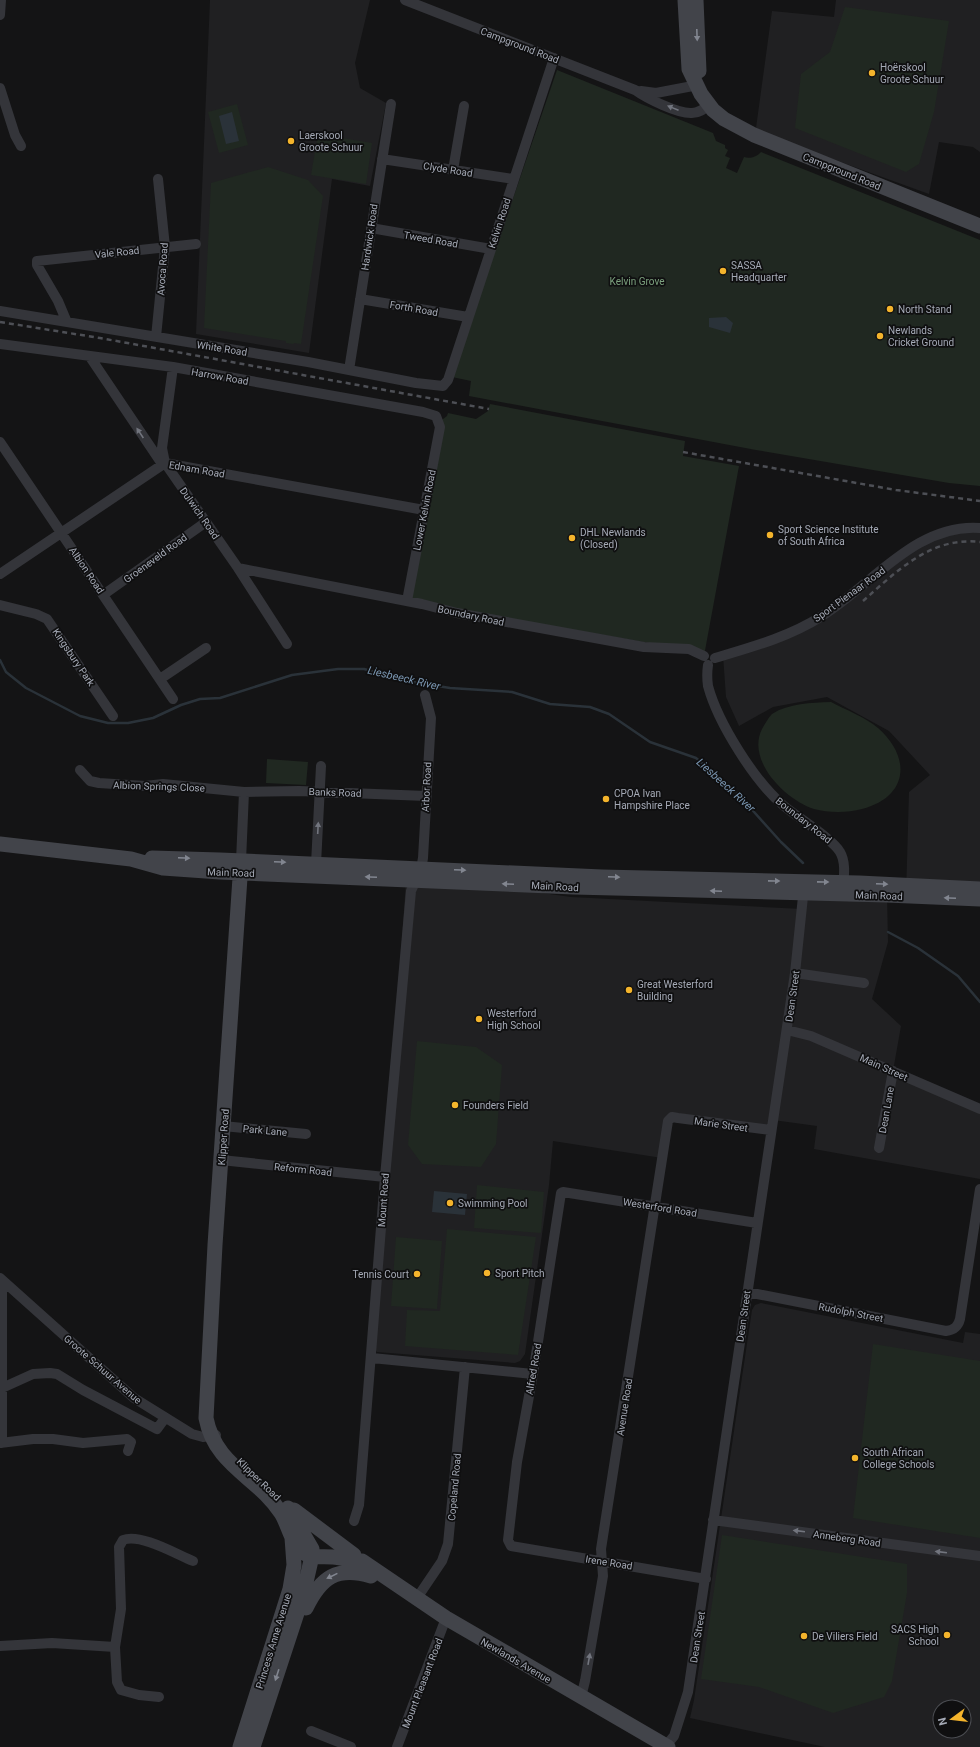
<svg xmlns="http://www.w3.org/2000/svg" width="980" height="1747" font-family="Roboto,sans-serif">
<style>
.built{fill:#202022;fill-rule:evenodd}
.green{fill:#202821}
.water{fill:#2a3239}
.lines{fill:none;stroke-linecap:round;stroke-linejoin:round}
.stream{stroke:#2a3239;stroke-width:2.5}
.street{stroke:#34353a;stroke-width:10}
.secondary{stroke:#42444a;stroke-width:15}
.rail{stroke:#4d4f55;stroke-width:2.5;stroke-dasharray:5 4;stroke-linecap:butt}
.oneway{fill:#828690}
.oneway2{fill:#72757e}
.poi-dot{fill:#f4b42c;stroke:#0f0f10;stroke-width:1.5}
.labels{text-anchor:middle;stroke-width:3.5;stroke-linejoin:round;paint-order:stroke}
.street-label{font-size:10px;fill:#a5aab6;stroke:#0f0f10}
.poi-label{font-size:10px;fill:#a5aab6;stroke:#0f0f10;text-anchor:start}
.park-label{font-size:10px;fill:#7ca17e;stroke:#0f0f10}
.water-label{font-size:11px;font-style:italic;fill:#7b97b2;stroke:#0f0f10}
</style>
<rect width="100%" height="100%" fill="#141415"/>
<!-- built -->
<path class="built" d="M210 0H370L355 63 360 88 386 103 370 186 332 179 309 353 196 334Z
M836 0H980V152L973 147 939 142 929 194 780 140 756 128 772 11 834 17Z
M980 528V899L906 896 909 792 930 775 889 731 827 697 773 707 739 726 726 697 723 655 792 632 921 541Z
M411 875 571 897 802 909 804 894 887 895 888 942 872 999 901 1026 893 1071 980 1109V1179L814 1149 817 1126 773 1120 771 1130 672 1117 662 1158 553 1141 549 1185 525 1354 520 1361 515 1363 377 1352 374 1348 406 881Z
M761 1303 963 1343 965 1332 980 1334V1747H825L690 1718 694 1700 752 1310 755 1305ZM940 1707H964V1731H940Z"/>
<!-- green -->
<path class="green" d="M845 7 949 21 934 112 919 164 906 172 795 128 801 74 830 52Z
M557 70 713 133 716 141 725 145V148L728 150 725 156 730 158 726 168 737 173 744 157C749 159 757 157 761 152L980 240V486L949 483 756 450 469 396 471 381 452 377Z
M237 104 248 145 219 153 208 112Z
M318 134 372 143 366 184 311 175Z
M268 167 308 180 323 196 301 344 294 343 293 344 286 343V341L204 328 211 183Z
M490 404 685 441 683 456 739 466 704 656 672 647 407 601 439 422 447 416 448 413 476 419 488 411Z
M831 702C846 710 865 717 878 728 912 758 908 797 862 809 847 813 829 813 814 809 786 800 746 761 762 729 765 724 768 718 772 714 789 703 811 703 831 702Z
M267 759 308 762 306 785 266 783Z
M417 1041 476 1047 502 1065 496 1144 481 1167 422 1164 408 1145Z
M477 1185 544 1192 541 1233 474 1228Z
M447 1229 536 1237 518 1355 405 1346 407 1310 440 1311Z
M396 1237 442 1241 437 1309 391 1306Z
M873 1344 980 1361V1538L853 1518Z
M722 1535 907 1564V1593L892 1681 884 1697 833 1713 759 1687 701 1679Z"/>
<!-- water -->
<path class="water" d="M232 112 239 141 226 144 219 116Z
M726 317 733 323 730 333 709 327V318Z
M434 1191 467 1194 465 1215 432 1212Z"/>
<g class="lines">
<!-- stream -->
<path class="stream" d="M0 660 6 672 26 688 80 716 108 723H128L153 718 181 705 200 699 220 698 292 675 338 669H364L413 682 450 688 512 692 550 704 590 707 609 714 650 742 696 758 738 794 781 842 803 863
M888 932 918 948 958 976 980 1002"/>
<!-- street -->
<path class="street" d="M405 0 635 90C646 98 678 114 692 113 699 113 704 109 709 105
M0 15 1 0
M0 88 15 135 21 146
M641 91 656 93 698 85
M382 159 513 179
M453 170 464 106
M371 228 491 249
M360 299 468 317
M0 311 308 362 416 383 443 386 448 380 554 58
M66 320 58 301 37 265V261L196 244
M156 337 165 247 158 179
M0 344 173 367 423 412 436 416 440 427 407 601
M90 357 162 464
M173 367 162 448 165 463 238 568 287 644
M349 370 391 104
M0 442 173 699
M238 568 422 604 457 613 644 647 689 649 704 656
M0 574 165 463 424 510
M103 595 206 522
M0 605 36 614 47 619 113 716
M715 658C752 647 789 637 822 616 872 585 916 523 980 528
M708 665C707 672 707 679 708 686 718 723 755 782 784 806 797 817 833 839 840 852 846 862 844 876 843 888
M160 679 206 648
M80 770 90 781 99 783 145 786 163 784 244 792 299 791 426 796
M241 861 244 792
M316 864 321 766
M795 973 864 983
M787 1030 811 1036 980 1109
M223 1126 306 1134
M879 1148 893 1071
M221 1160 385 1177
M0 1278 134 1398 192 1434 203 1437 216 1435
M2 1280V1443
M747 1292 946 1331C954 1330 958 1327 960 1319L980 1189
M372 1358 533 1374
M2 1388 33 1374 50 1373 57 1374 83 1390 157 1429 165 1418
M0 1443 33 1439H53L83 1443 127 1439 131 1442 128 1451
M713 1520 980 1556
M354 1521 359 1505 385 1177 411 891 421 869 423 858 431 718 425 695
M706 1579 511 1546 508 1540 517 1462 533 1374 561 1193 563 1192 757 1223
M417 1598 442 1561 448 1544 465 1367
M0 1646 52 1643 115 1647 117 1682 121 1690 139 1695 159 1697
M115 1647 121 1609 119 1547 123 1540C140 1533 176 1554 193 1561
M581 1697 585 1681 603 1576 601 1549 668 1121 672 1117 678 1118 771 1130
M311 1731 351 1747
M397 1747 446 1618
M665 1747 674 1736 688 1692 795 973 804 887"/>
<!-- secondary -->
<path class="secondary" d="M685 0 689 69 701 94 713 110 724 119 754 135 980 226
M696 0 699 71
M0 844 131 859 163 868 220 872 574 887 887 895 980 899
M152 858 220 860 602 877 859 883 980 889
M241 863 215 1245 206 1418C215 1466 258 1477 281 1513 289 1525 292 1548 306 1554 314 1558 325 1556 333 1557 346 1558 357 1563 369 1566
M294 1510 354 1555
M362 1561 446 1618 668 1747
M306 1608C321 1577 337 1566 371 1576
M240 1747 290 1589 294 1565 292 1538
M253 1747 303 1595 312 1556V1549L288 1508"/>
<!-- rail -->
<path class="rail" d="M0 322 100 338 489 409
M683 452 896 490 980 501
M863 601C896 572 931 536 980 542"/>
</g>
<!-- one-way arrows -->
<defs><path id="oneway-solid" d="M-6-.8H1V-3.2L6.5 0L1 3.2V.8H-6Z"/></defs>
<g class="oneway">
<use href="#oneway-solid" transform="translate(697 35) rotate(88)"/>
<use href="#oneway-solid" transform="translate(184 858) rotate(2)"/>
<use href="#oneway-solid" transform="translate(280 862) rotate(3)"/>
<use href="#oneway-solid" transform="translate(460 870) rotate(3)"/>
<use href="#oneway-solid" transform="translate(371 877) rotate(-178)"/>
<use href="#oneway-solid" transform="translate(614 877) rotate(2)"/>
<use href="#oneway-solid" transform="translate(774 881) rotate(1)"/>
<use href="#oneway-solid" transform="translate(823 882) rotate(1)"/>
<use href="#oneway-solid" transform="translate(508 884) rotate(-177)"/>
<use href="#oneway-solid" transform="translate(882 884) rotate(3)"/>
<use href="#oneway-solid" transform="translate(716 891) rotate(-178)"/>
<use href="#oneway-solid" transform="translate(950 898) rotate(-177)"/>
<use href="#oneway-solid" transform="translate(332 1576) rotate(154)"/>
<use href="#oneway-solid" transform="translate(277 1675) rotate(108)"/>
</g>
<g class="oneway2">
<use href="#oneway-solid" transform="translate(673 108) rotate(-158)"/>
<use href="#oneway-solid" transform="translate(140 433) rotate(-124)"/>
<use href="#oneway-solid" transform="translate(318 828) rotate(-87)"/>
<use href="#oneway-solid" transform="translate(799 1531) rotate(-173)"/>
<use href="#oneway-solid" transform="translate(941 1552) rotate(-173)"/>
<use href="#oneway-solid" transform="translate(589 1659) rotate(-80)"/>
</g>
<!-- markers -->
<g class="poi-dot">
<circle cx="872" cy="73" r="4"/>
<circle cx="291" cy="141" r="4"/>
<circle cx="723" cy="271" r="4"/>
<circle cx="890" cy="309" r="4"/>
<circle cx="880" cy="336" r="4"/>
<circle cx="770" cy="535" r="4"/>
<circle cx="572" cy="538" r="4"/>
<circle cx="606" cy="799" r="4"/>
<circle cx="629" cy="990" r="4"/>
<circle cx="479" cy="1019" r="4"/>
<circle cx="455" cy="1105" r="4"/>
<circle cx="450" cy="1203" r="4"/>
<circle cx="487" cy="1273" r="4"/>
<circle cx="417" cy="1274" r="4"/>
<circle cx="855" cy="1458" r="4"/>
<circle cx="947" cy="1635" r="4"/>
<circle cx="804" cy="1636" r="4"/>
</g>
<g class="labels">
<!-- street labels -->
<g class="street-label">
<text transform="translate(520 45) rotate(21)" y="4">Campground Road</text>
<text transform="translate(448 169) rotate(9)" y="4">Clyde Road</text>
<text transform="translate(842 171) rotate(22)" y="4">Campground Road</text>
<text transform="translate(499 223) rotate(-72)" y="4">Kelvin Road</text>
<text transform="translate(369 237) rotate(-82)" y="4">Hardwick Road</text>
<text transform="translate(431 239) rotate(10)" y="4">Tweed Road</text>
<text transform="translate(117 252) rotate(-6)" y="4">Vale Road</text>
<text transform="translate(162 269) rotate(-86)" y="4">Avoca Road</text>
<text transform="translate(414 308) rotate(10)" y="4">Forth Road</text>
<text transform="translate(222 348) rotate(9)" y="4">White Road</text>
<text transform="translate(220 376) rotate(10)" y="4">Harrow Road</text>
<text transform="translate(197 469) rotate(10)" y="4">Ednam Road</text>
<text transform="translate(424 510) rotate(-79)" y="4">Lower Kelvin Road</text>
<text transform="translate(200 513) rotate(55)" y="4">Dulwich Road</text>
<text transform="translate(155 558) rotate(-36)" y="4">Groeneveld Road</text>
<text transform="translate(87 570) rotate(56)" y="4">Albion Road</text>
<text transform="translate(849 594) rotate(-36)" y="4">Sport Pienaar Road</text>
<text transform="translate(471 615) rotate(12)" y="4">Boundary Road</text>
<text transform="translate(74 657) rotate(56)" y="4">Kingsbury Park</text>
<text transform="translate(159 786) rotate(2)" y="4">Albion Springs Close</text>
<text transform="translate(426 787) rotate(-87)" y="4">Arbor Road</text>
<text transform="translate(335 792) rotate(2)" y="4">Banks Road</text>
<text transform="translate(804 820) rotate(38)" y="4">Boundary Road</text>
<text transform="translate(231 872) rotate(2)" y="4">Main Road</text>
<text transform="translate(555 886) rotate(3)" y="4">Main Road</text>
<text transform="translate(879 895) rotate(2)" y="4">Main Road</text>
<text transform="translate(792 996) rotate(-82)" y="4">Dean Street</text>
<text transform="translate(884 1067) rotate(24)" y="4">Main Street</text>
<text transform="translate(886 1110) rotate(-80)" y="4">Dean Lane</text>
<text transform="translate(721 1124) rotate(8)" y="4">Marie Street</text>
<text transform="translate(265 1130) rotate(5)" y="4">Park Lane</text>
<text transform="translate(223 1137) rotate(-86)" y="4">Klipper Road</text>
<text transform="translate(303 1169) rotate(6)" y="4">Reform Road</text>
<text transform="translate(383 1200) rotate(-86)" y="4">Mount Road</text>
<text transform="translate(660 1207) rotate(9)" y="4">Westerford Road</text>
<text transform="translate(851 1312) rotate(11)" y="4">Rudolph Street</text>
<text transform="translate(743 1316) rotate(-82)" y="4">Dean Street</text>
<text transform="translate(103 1369) rotate(41)" y="4">Groote Schuur Avenue</text>
<text transform="translate(533 1369) rotate(-80)" y="4">Alfred Road</text>
<text transform="translate(624 1407) rotate(-81)" y="4">Avenue Road</text>
<text transform="translate(259 1479) rotate(44)" y="4">Klipper Road</text>
<text transform="translate(454 1487) rotate(-85)" y="4">Copeland Road</text>
<text transform="translate(847 1538) rotate(8)" y="4">Anneberg Road</text>
<text transform="translate(609 1562) rotate(9)" y="4">Irene Road</text>
<text transform="translate(697 1637) rotate(-81)" y="4">Dean Street</text>
<text transform="translate(273 1641) rotate(-73)" y="4">Princess Anne Avenue</text>
<text transform="translate(516 1660) rotate(30)" y="4">Newlands Avenue</text>
<text transform="translate(422 1683) rotate(-69)" y="4">Mount Pleasant Road</text>
</g>
<!-- poi labels -->
<g class="poi-label">
<text x="880" y="71">Hoërskool<tspan x="880" dy="12">Groote Schuur</tspan></text>
<text x="299" y="139">Laerskool<tspan x="299" dy="12">Groote Schuur</tspan></text>
<text x="731" y="269">SASSA<tspan x="731" dy="12">Headquarter</tspan></text>
<text x="898" y="313">North Stand</text>
<text x="888" y="334">Newlands<tspan x="888" dy="12">Cricket Ground</tspan></text>
<text x="778" y="533">Sport Science Institute<tspan x="778" dy="12">of South Africa</tspan></text>
<text x="580" y="536">DHL Newlands<tspan x="580" dy="12">(Closed)</tspan></text>
<text x="614" y="797">CPOA Ivan<tspan x="614" dy="12">Hampshire Place</tspan></text>
<text x="637" y="988">Great Westerford<tspan x="637" dy="12">Building</tspan></text>
<text x="487" y="1017">Westerford<tspan x="487" dy="12">High School</tspan></text>
<text x="463" y="1109">Founders Field</text>
<text x="458" y="1207">Swimming Pool</text>
<text x="495" y="1277">Sport Pitch</text>
<text x="409" y="1278" text-anchor="end">Tennis Court</text>
<text x="863" y="1456">South African<tspan x="863" dy="12">College Schools</tspan></text>
<text x="939" y="1633" text-anchor="end">SACS High<tspan x="939" dy="12">School</tspan></text>
<text x="812" y="1640">De Viliers Field</text>
</g>
<!-- park labels -->
<g class="park-label">
<text x="637" y="285">Kelvin Grove</text>
</g>
<!-- water labels -->
<g class="water-label">
<text transform="translate(404 678) rotate(13)" y="4">Liesbeeck River</text>
<text transform="translate(726 785) rotate(42)" y="4">Liesbeeck River</text>
</g>
</g>
<!-- north arrow -->
<g transform="translate(952 1719) rotate(255)"><circle r="19" fill="#0f0f10" stroke="#4b4d52"/>
<path d="M0-3L7 15L0 10L-7 15Z" fill="#f4b42c"/>
<text y="-6" font-size="11" font-weight="bold" text-anchor="middle" fill="#a5aab6">N</text>
</g>
</svg>
